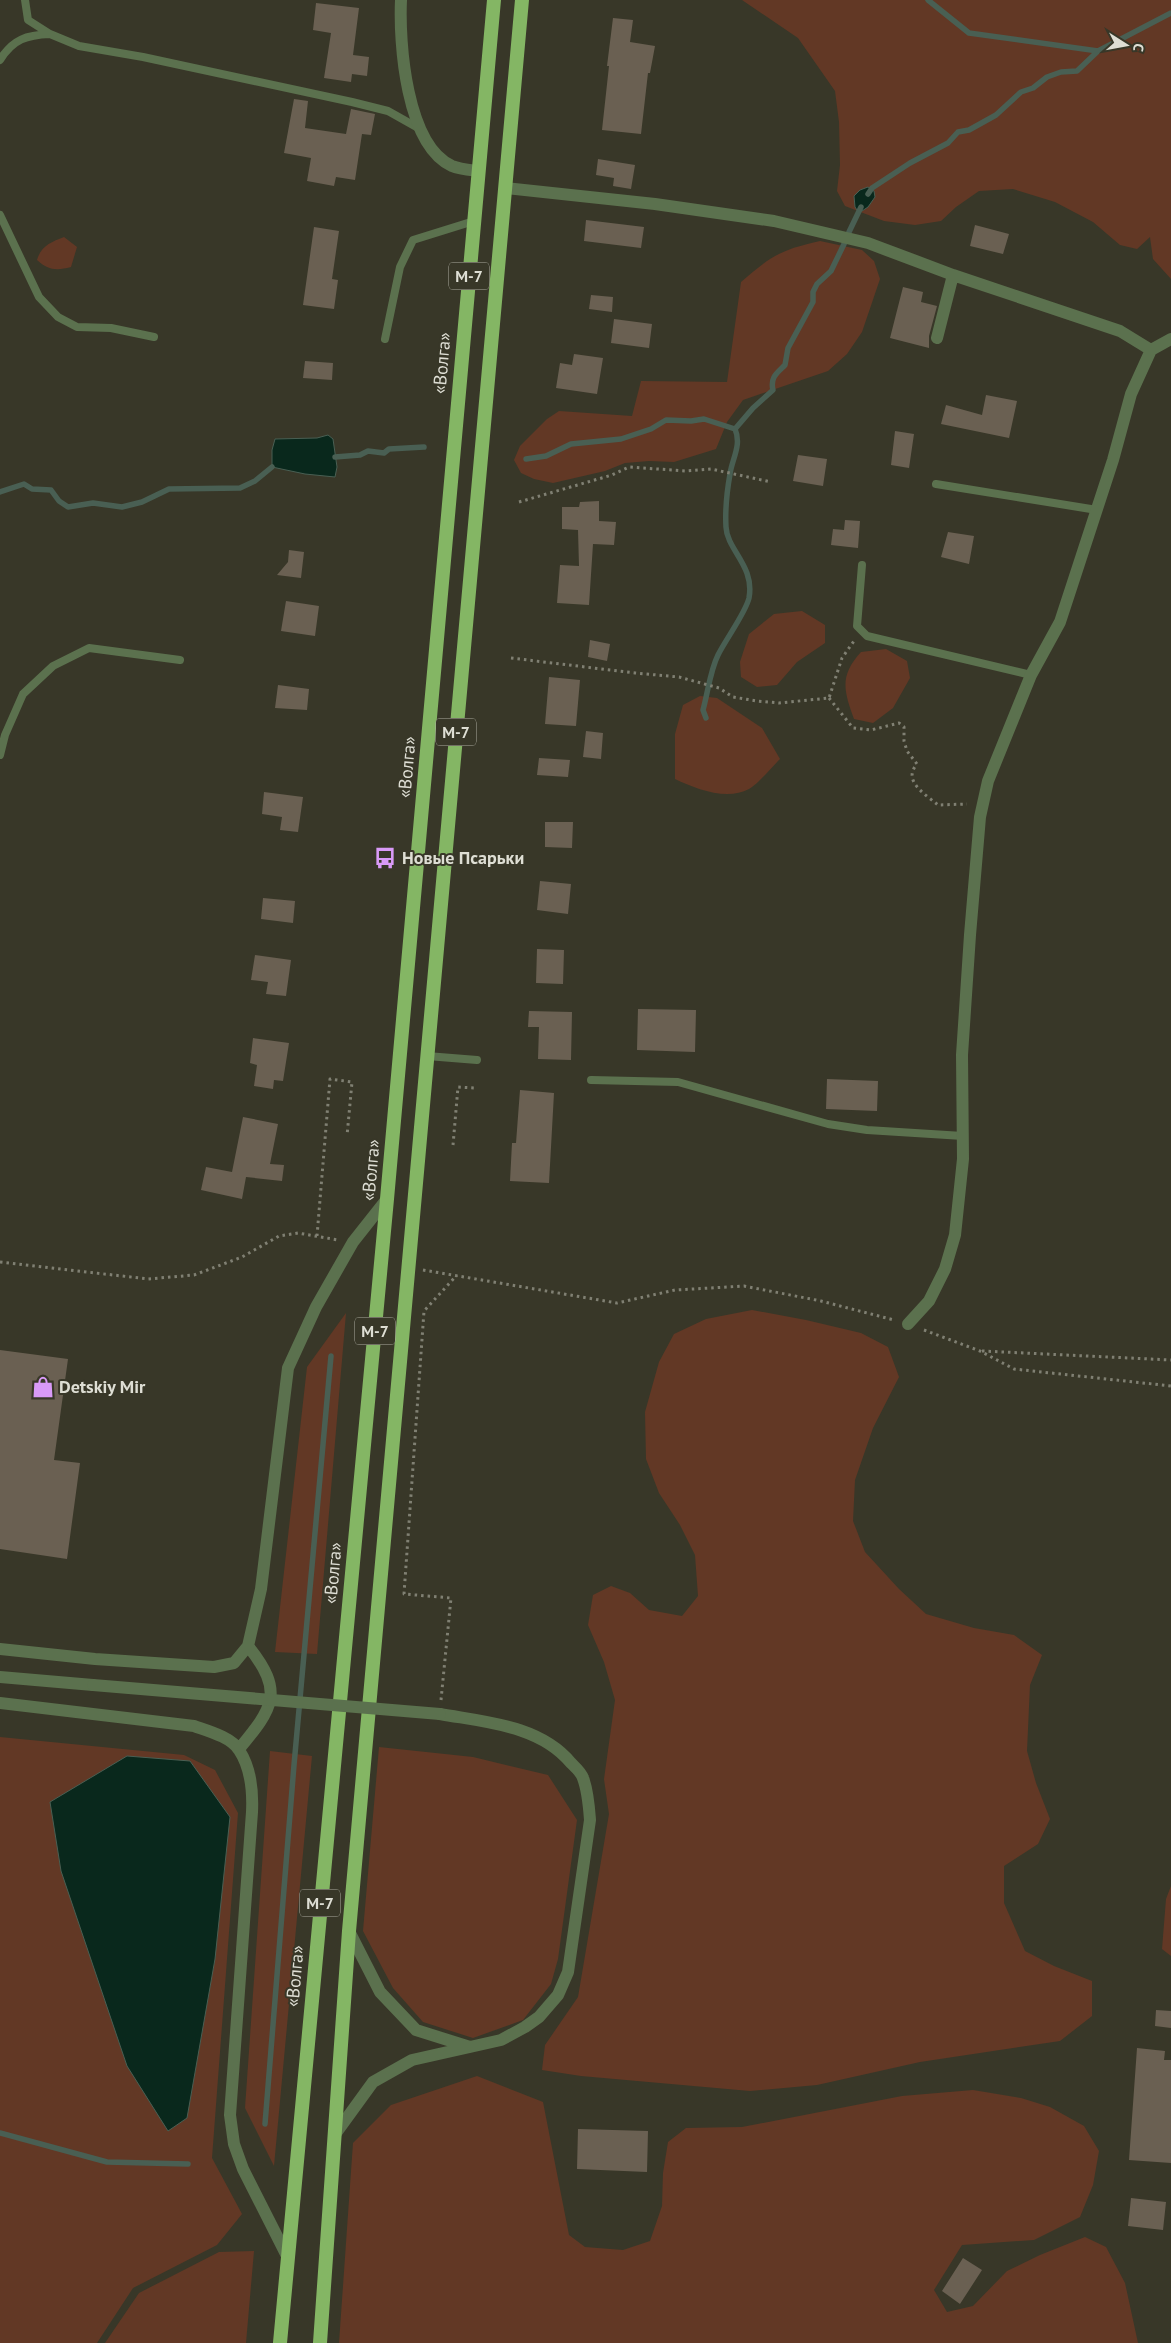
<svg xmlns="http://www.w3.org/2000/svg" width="1171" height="2343" font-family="'PT Sans',sans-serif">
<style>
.green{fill:#623825}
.water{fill:#09281c;stroke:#495f53}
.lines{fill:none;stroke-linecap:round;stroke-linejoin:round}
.stream{stroke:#495f53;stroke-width:5.5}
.building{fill:#6a6052}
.path{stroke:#808073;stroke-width:3;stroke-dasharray:2.5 4;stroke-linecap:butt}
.service{stroke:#5b714e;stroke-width:8}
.minor{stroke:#5b714e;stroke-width:12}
.trunk{stroke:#84b664;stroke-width:14}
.minor-bridge{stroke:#5b714e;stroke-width:12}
.labels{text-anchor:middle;stroke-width:4;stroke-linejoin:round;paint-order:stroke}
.shield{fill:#383728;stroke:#acaca0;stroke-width:1}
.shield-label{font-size:16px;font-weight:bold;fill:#deded4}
.street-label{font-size:18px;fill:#deded4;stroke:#383728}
.poi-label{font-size:18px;font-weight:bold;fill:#deded4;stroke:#383728;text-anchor:start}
</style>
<rect width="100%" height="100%" fill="#383728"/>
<!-- green -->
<path class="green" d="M742 0H1171V279L1153 259 1150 237 1137 249 1120 245 1093 222 1055 202 1013 189 979 191 956 207 941 221 915 225 884 221 845 206 837 191 840 165 839 122 835 91 798 38Z
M64 237 77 247 71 267C56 271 48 270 37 260 41 246 51 242 64 237Z
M820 241 862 250 874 261 880 279 862 332 847 354 828 371 743 400 727 422 716 449 674 462 649 461 625 463 605 471 553 483 534 479 521 473 514 460 520 446 547 419 559 411 632 416 641 381 727 382 741 282C771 256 780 250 820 241Z
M802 611 825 625V643L797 662 777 685 757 687 741 677 740 662 749 634 774 614Z
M886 649 907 661 910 678 893 708 873 723 854 719C844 691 839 676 861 652Z
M700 696 717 698 762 728 780 759C772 767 758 784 749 789 727 801 696 789 675 779V734L683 705Z
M752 1310 806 1320 861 1333 888 1347 899 1377 873 1428 855 1480 853 1521 865 1552 899 1589 926 1614 974 1628 1014 1635 1042 1655 1030 1685 1027 1751 1036 1783 1050 1819 1038 1844 1004 1866V1903L1025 1951 1054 1966 1092 1981V2016L1060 2041 920 2062 817 2085 750 2091 581 2076 542 2070 545 2045 578 1997 609 1814 604 1779 615 1700 604 1662 588 1625 593 1595 611 1586 630 1593 649 1610 682 1616 698 1596 695 1555 680 1525 659 1493 646 1459 645 1412 659 1362 674 1334 706 1319Z
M346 1313 317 1654 275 1652 307 1367Z
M0 1737 184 1755 215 1770 238 1813 212 2158 242 2214 217 2245 133 2288 97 2343H0Z
M379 1747 473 1757 548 1775 577 1820 558 1959 551 1984 523 2020 473 2038 423 2022 393 1988 363 1931Z
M270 1751 312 1756 274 2166 245 2108Z
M1171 1886V1956L1162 1949 1166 1899Z
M477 2076 543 2102 569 2235 585 2247 623 2250 650 2241 662 2206 663 2173 668 2142 686 2128 742 2127 902 2096 973 2090 1021 2098 1050 2107 1084 2126 1099 2151 1093 2185 1080 2217 1034 2240 962 2245 934 2290 947 2312 973 2306 1007 2271 1040 2255 1085 2237 1106 2247 1125 2283 1138 2343H339L353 2143 391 2105Z
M254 2251 246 2343H105L139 2293 219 2252Z"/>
<!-- water -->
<path class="water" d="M868 187 874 191 875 197 868 207 859 213 855 207 854 196 860 190Z
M328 435 333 439 337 467 335 477 305 474 272 467V450L275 439 317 438Z
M127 1756 190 1761 230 1817 215 1959 187 2118 168 2131 127 2066 61 1871 50 1802Z"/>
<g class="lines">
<!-- stream -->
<path class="stream" d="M928 0 969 33 1098 51 1171 13
M868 194 872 188 910 163 948 143 958 132 969 130 996 115 1021 92 1033 88 1047 77 1061 72 1077 71 1098 51
M849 232 861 207
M735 429 753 408 773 390C770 377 777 373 785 365L788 348 813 302V292L817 284 831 271 845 242
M335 457 360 455 368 451 384 453 389 449 424 447
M526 459 546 456 571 444 621 439 651 429 666 420 691 421 704 419 735 429C742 445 732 459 730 474 727 491 725 510 726 527 727 550 755 566 749 598 746 612 726 639 718 655 710 671 708 692 703 710L706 718
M0 492 24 484 32 489 51 490 59 501 68 507 93 503 122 507 142 502 169 489 240 488 255 481 272 467
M265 2124 294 1765 331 1356
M0 2133 107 2162 188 2164"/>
</g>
<!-- building -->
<path class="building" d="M316 3 359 8 353 55 369 57 367 76 352 74 351 82 324 78 331 33 313 30Z
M613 18 633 20 630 42 655 46 650 73H648L641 134 602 130 609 66H607Z
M294 99 308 101 305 128 346 134 351 109 375 114 371 135 362 134 355 180 336 177 334 186 307 181 311 158 284 153Z
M598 159 635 165 631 189 613 186 614 178 596 175Z
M586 220 644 227 641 248 584 241Z
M975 225 1009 234 1003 254 970 246Z
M314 227 339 231 332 279 338 280 334 309 303 305Z
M903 287 923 292 921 302 937 306 929 336V348L890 338Z
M591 295 613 297 612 312 589 309Z
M614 319 652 324 649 348 611 343Z
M574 354 603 358 597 394 556 388 560 363 572 365Z
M305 361 333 363 332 380 303 378Z
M986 395 1017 401 1009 438 941 424 946 405 982 415Z
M895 431 914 434 909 468 891 465Z
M798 455 827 459 823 486 793 481Z
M599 501V521L616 522 614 545 593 544 589 605 557 603 560 565 579 566 578 530 562 529V507H579L580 502Z
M845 520 860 521 858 548 831 545 833 529 844 530Z
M948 532 974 536 969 564 941 557Z
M289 550 304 552 301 578 277 575 288 562Z
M286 601 319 606 315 636 281 631Z
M590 640 610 644 607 661 588 657Z
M549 677 580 680 576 726 545 724Z
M278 685 309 689 307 710 275 708Z
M586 731 603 733 601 759 583 757Z
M539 758 570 760 568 777 537 775Z
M264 792 303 797 298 832 280 830 282 817 262 814Z
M545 822H573L572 848 545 847Z
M540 881 571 884 568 914 537 910Z
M263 898 295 901 293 923 261 919Z
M537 949 564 950 563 984 536 983Z
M255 955 291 960 286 996 266 994 268 982 251 980Z
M638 1009 696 1010 695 1052 637 1050Z
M529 1011 572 1012 571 1060 538 1059 539 1027H528Z
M253 1038 289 1043 283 1081 274 1080 273 1089 254 1086 257 1065 250 1063Z
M827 1079 878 1081 877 1111 826 1109Z
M520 1090 554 1093 549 1183 510 1181 512 1143H516Z
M243 1117 278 1124 270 1164 284 1165 282 1181 246 1177 242 1199 201 1190 206 1167 232 1172Z
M0 1350 68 1359 54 1460 80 1463 67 1559 0 1549Z
M1156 2010 1171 2011V2028L1155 2026Z
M1137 2048 1165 2051 1164 2060H1171V2163L1129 2160Z
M578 2129 648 2131 647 2172 577 2169Z
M1131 2198 1166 2202 1163 2230 1128 2226Z
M963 2258 982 2270 960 2304 942 2291Z"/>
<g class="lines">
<!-- path -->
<path class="path" d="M519 502 612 475 629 467 686 471 711 469 771 482
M511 658 635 673 679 677 719 688 733 697 757 701 779 703 829 698 842 658 854 641
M829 698 853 728 871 730 899 723 904 727V741L907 751 917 764C902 781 925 794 938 805L967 804
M453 1145 458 1087 474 1088
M317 1236 330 1079 352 1082 347 1136
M0 1262 148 1279 194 1275 242 1257 279 1236 298 1233 338 1240
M423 1270 617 1303 675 1290 744 1286 821 1301 894 1320
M924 1330 980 1351 1014 1369 1171 1386
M982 1351 1171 1360
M441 1700 451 1598 404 1594 424 1311 457 1275"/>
<!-- service -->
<path class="service" d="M25 0 28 20 50 34 79 46 143 57 352 102 388 111 420 129
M0 60C13 39 27 35 50 34
M0 215 39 297 58 317 77 327 111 328 154 337
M385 339 400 267 413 240 474 221
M936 484 1097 510
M862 565 857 626 867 636 1031 675
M0 755 5 735 23 694 53 666 89 648 180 660
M427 1056 477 1060
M591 1080 678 1082 828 1124 867 1130 963 1136"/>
<!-- minor -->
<path class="minor" d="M401 0C399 43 406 145 452 166 459 169 470 170 478 171
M505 188 655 204 774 221 868 243 953 275 1120 331 1151 350
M937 338 953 275
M908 1324 929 1301 945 1269 955 1235 963 1159 962 1055 970 935 980 817 988 781 1031 675 1060 622 1113 460 1131 394 1151 350 1171 339
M0 1649 95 1659 214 1667 234 1663 248 1646 261 1589 288 1368 316 1307 353 1242 387 1199
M0 1677 93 1685
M0 1703 194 1726C208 1731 231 1737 239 1750 251 1768 253 1791 252 1812L230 2115 234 2144 243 2169 287 2256
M239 1749C273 1708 285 1692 248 1646
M349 1931 380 1992 416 2030 470 2047
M336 2133 373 2082 412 2060 501 2040 525 2027 539 2017 558 1995 568 1972 590 1820C589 1806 588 1791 583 1778 581 1772 575 1767 571 1763 540 1725 484 1722 440 1714"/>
<!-- trunk -->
<path class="trunk" d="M280 2343 387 1199 494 0
M320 2343 349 1931 522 0"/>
<!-- minor-bridge -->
<path class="minor-bridge" d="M93 1685 440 1714"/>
</g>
<!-- icons -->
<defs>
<g id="bus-bare" transform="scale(1.725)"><path d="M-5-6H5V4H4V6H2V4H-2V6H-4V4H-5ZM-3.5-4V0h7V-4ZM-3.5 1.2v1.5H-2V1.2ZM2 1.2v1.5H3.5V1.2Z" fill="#d99af7" stroke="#383728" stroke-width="2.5" paint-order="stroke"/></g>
<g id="shop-bare" transform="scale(1.725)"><path d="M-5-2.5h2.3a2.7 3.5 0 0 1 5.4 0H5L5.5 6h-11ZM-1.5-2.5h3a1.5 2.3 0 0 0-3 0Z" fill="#d99af7" stroke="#383728" stroke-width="2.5" paint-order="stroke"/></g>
</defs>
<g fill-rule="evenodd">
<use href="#bus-bare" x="385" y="858"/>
<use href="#shop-bare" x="43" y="1387"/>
</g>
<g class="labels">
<!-- shield labels -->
<g class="shield">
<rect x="449" y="262.5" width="40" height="27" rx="4"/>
<rect x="436" y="718.5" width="40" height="27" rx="4"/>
<rect x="355" y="1317.5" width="40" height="27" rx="4"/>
<rect x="300" y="1889.5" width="40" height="27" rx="4"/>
</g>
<g class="shield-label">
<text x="469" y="282">М-7</text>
<text x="456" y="738">М-7</text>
<text x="375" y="1337">М-7</text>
<text x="320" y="1909">М-7</text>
</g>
<!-- street labels -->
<g class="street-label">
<text transform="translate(442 363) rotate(-85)" y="6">«Волга»</text>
<text transform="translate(407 767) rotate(-85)" y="6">«Волга»</text>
<text transform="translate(371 1170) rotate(-85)" y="6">«Волга»</text>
<text transform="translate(333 1573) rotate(-85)" y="6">«Волга»</text>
<text transform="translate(295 1976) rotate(-85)" y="6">«Волга»</text>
</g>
<!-- poi labels -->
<g class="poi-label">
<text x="402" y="864">Новые Псарьки</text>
<text x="59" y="1393">Detskiy Mir</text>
</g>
</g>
<!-- north arrow -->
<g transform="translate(1126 45) rotate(101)" stroke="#383728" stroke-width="4" paint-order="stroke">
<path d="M0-4L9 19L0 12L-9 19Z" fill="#deded4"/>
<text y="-8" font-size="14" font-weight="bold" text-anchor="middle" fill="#deded4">С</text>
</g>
</svg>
